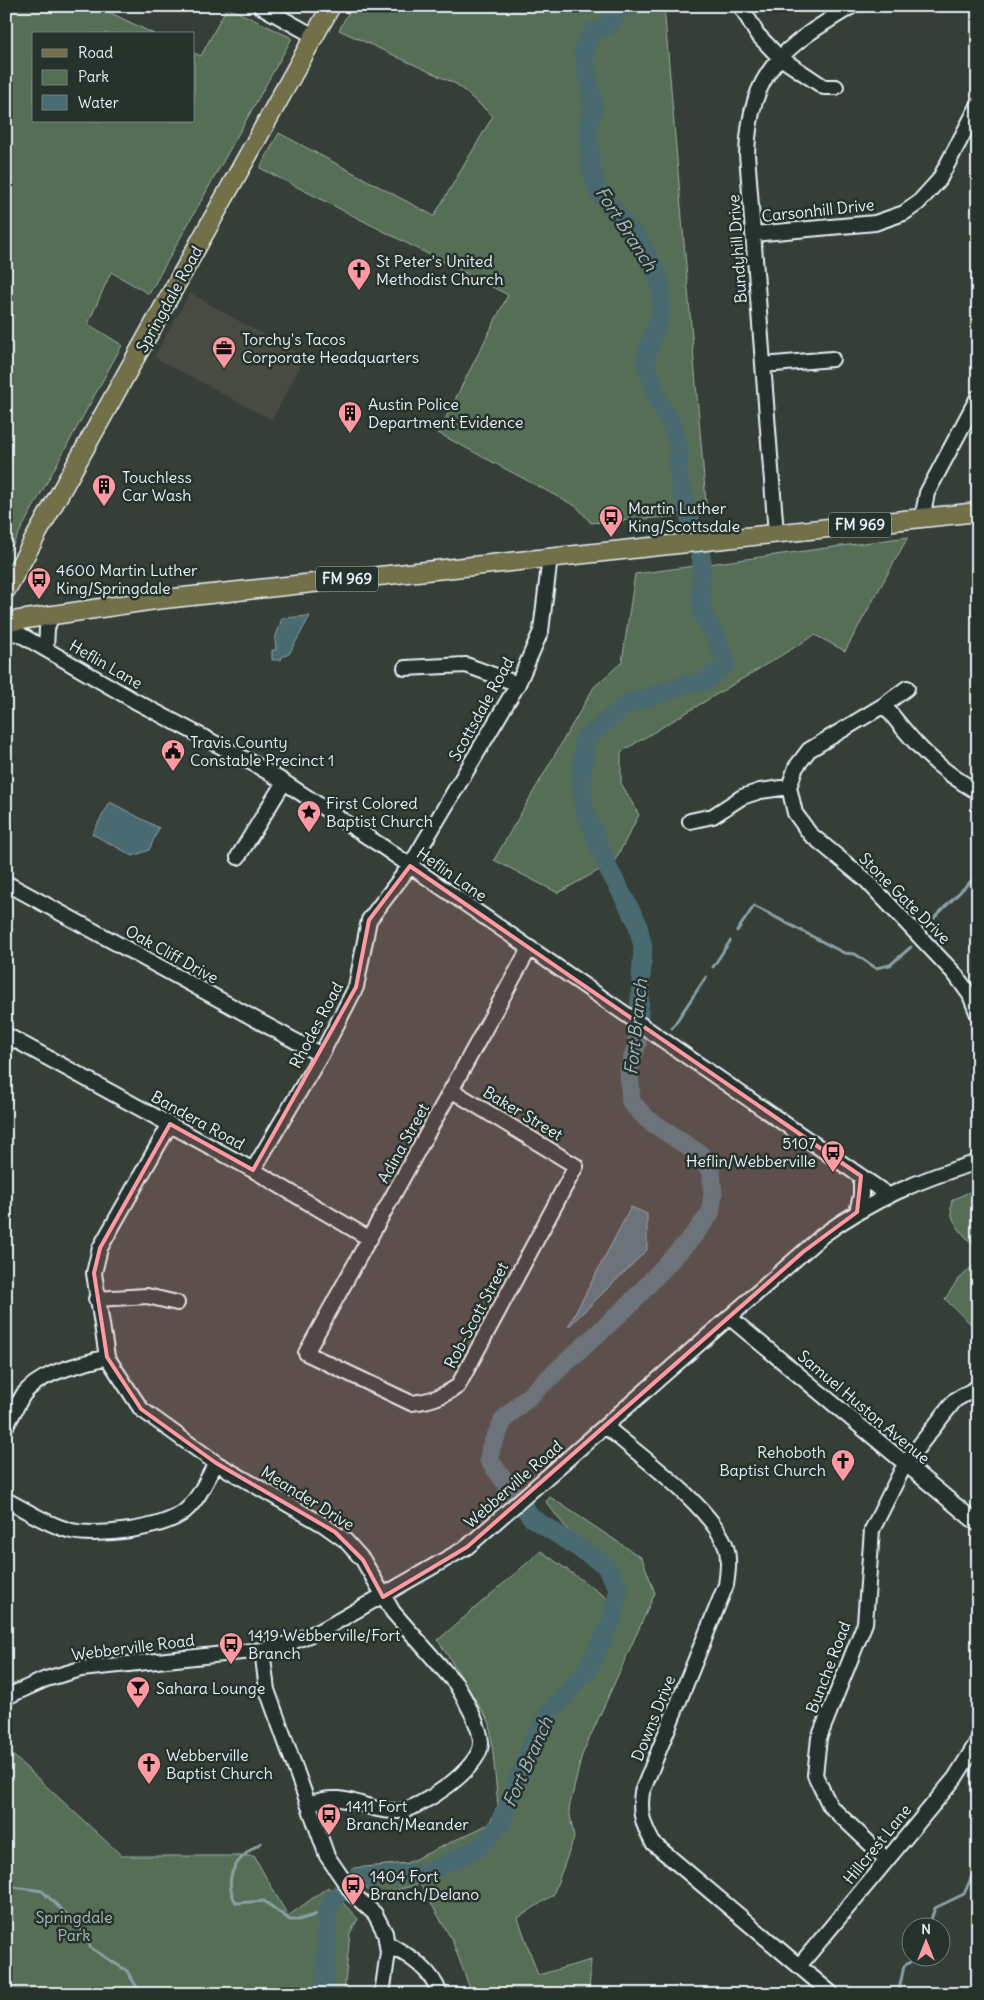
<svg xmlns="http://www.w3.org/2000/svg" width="984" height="2000" font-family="Delius,sans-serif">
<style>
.built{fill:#474b43}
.green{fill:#546e54;stroke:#9eb0a6}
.water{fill:#4a6b71;stroke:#89a1a7}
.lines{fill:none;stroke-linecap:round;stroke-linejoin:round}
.stream{stroke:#89a1a7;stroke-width:3}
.river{stroke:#4a6b71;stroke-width:19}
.minor-casing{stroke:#e8f1f8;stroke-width:18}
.major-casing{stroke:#e8f1f8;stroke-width:21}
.minor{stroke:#26332d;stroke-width:14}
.major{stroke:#726f4a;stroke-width:18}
.marked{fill:#ff9aa2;fill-opacity:0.2;stroke:#ff9aa2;stroke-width:4;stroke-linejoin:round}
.labels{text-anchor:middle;stroke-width:5;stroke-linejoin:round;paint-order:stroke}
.shield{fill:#26332d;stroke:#aeb8bb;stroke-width:1}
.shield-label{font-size:15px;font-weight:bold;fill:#e8f1f8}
.street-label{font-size:16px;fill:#e8f1f8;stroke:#26332d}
.poi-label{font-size:16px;fill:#e8f1f8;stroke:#26332d;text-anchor:start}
.park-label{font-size:16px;fill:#adbdb6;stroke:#26332d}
.water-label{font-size:18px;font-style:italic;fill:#a9bbc2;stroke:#26332d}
</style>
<rect width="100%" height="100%" fill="#353e37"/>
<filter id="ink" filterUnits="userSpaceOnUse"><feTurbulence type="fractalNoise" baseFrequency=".02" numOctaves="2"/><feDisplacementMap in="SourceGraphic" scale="10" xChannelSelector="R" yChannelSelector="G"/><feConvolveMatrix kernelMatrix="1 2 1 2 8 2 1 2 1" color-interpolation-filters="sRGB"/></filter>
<g filter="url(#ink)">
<!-- built -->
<path class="built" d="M190 293 305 358 272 420 154 357Z"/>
<!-- green -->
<path class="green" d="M6 6H97L154 34H34V121H194V53L201 56 227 7 292 38 149 294 111 272 88 324 122 345 6 557Z
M352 6H664L707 514 591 523 577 507 438 433 508 295 260 168 279 133 434 216 493 116 456 84 339 30Z
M908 537 845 651 815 635 621 752V783L639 815 614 862 558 893 494 860 594 687 622 662 635 574Z
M978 1188V1249C965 1236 946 1221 952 1200Z
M978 1261V1331L945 1299 957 1281Z
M550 1497 642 1558 655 1593 582 1755 569 1809 574 1838 553 1895 518 1918 538 1975 591 1960 589 1994H472L452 1940 420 1884 373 1896 351 1870 354 1868 407 1863 489 1824 498 1805 490 1723 438 1640 541 1551 604 1596 619 1611 623 1589 609 1565 567 1529 546 1502Z
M6 1749 122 1856H254L288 1916 328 1887 358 1919 350 1933 344 1994H6Z"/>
<!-- water -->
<path class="water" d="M310 616 289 654 282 657 281 660H272V650H276L275 639 282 618Z
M110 802 159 828 149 850 133 856 92 834Z
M631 1207 647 1214V1250L568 1327Z"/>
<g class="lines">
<!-- stream -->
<path class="stream" d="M929 923 978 874
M737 931 754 906 844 953 855 954 876 968 890 965 911 947
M713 967 730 941
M672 1028 706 977
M634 1052 645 1045
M261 1843C237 1857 221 1876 236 1903L264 1901 290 1920H298L328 1911
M6 1886 42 1891 80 1927 91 1948 127 1971 141 1994
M928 1928 935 1908 964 1894 972 1876 978 1873
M893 1994 899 1990 904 1966 916 1958"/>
<!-- river -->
<path class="river" d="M318 1994 324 1985 327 1946 326 1916 332 1900 357 1878 426 1873 478 1848 499 1826 535 1739 547 1715 588 1668 611 1622 619 1589 605 1565 532 1518 489 1460 491 1447 504 1419 629 1305 693 1236 710 1214 713 1194 711 1172 701 1155 647 1119 631 1102 629 1070 637 1044 643 947 637 922 609 870 584 809 582 786 584 740 625 705 686 684 703 682 726 664 717 639 701 610 702 560 681 489 678 472 679 450 673 426 658 401 645 360 660 315 661 293 655 268 638 241 598 191 591 169 588 131 593 106 583 51 593 32 607 26 623 6"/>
<!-- minor casing -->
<g class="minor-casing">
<path id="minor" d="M260 6 314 36
M741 6 757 34 779 57 824 87H836
M754 234 875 223 904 213 918 203 939 180 978 106
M763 365 832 359
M922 519 927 493 978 397
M776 534 747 154C750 69 784 47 852 6
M6 631 21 635 135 701 256 765 284 782 383 847 888 1195
M46 649 47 629 51 616
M405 668 466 665 518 684
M884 705C913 742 936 769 978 792
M789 787 795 813 810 834 866 880 954 973 970 995 978 1015
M690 821 713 816 742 797 760 791 789 787 796 767 809 750 884 705 907 688
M238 857 284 782
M6 883 321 1055
M6 1035 253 1170 370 1239
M451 1090 576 1166 458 1386C442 1397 430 1401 411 1403L306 1353 529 949
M170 1124 100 1248 94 1273 107 1357 141 1409 216 1463 324 1525 345 1540 363 1560 393 1612 456 1684C464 1697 482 1729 481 1744 479 1769 421 1809 398 1811 362 1812 349 1789 308 1804
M253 1170 321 1055 356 987 369 920 410 866 518 684 541 631 550 557
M857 1212 861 1195V1176
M96 1299 147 1296 177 1303
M729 1317 978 1524
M6 1426C12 1416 17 1405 23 1395 41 1371 80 1365 107 1357
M605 1426C640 1456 707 1503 725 1544 730 1556 728 1572 726 1585L642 1792C639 1813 643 1825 653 1843L832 1994
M6 1500C26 1510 46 1524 68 1530 93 1538 165 1529 185 1511 199 1499 207 1479 216 1463
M262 1650 267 1690 327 1856 353 1894 375 1914 385 1933 388 1952 382 1994
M6 1697 46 1679 81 1669 262 1650 287 1644 324 1629 467 1547 823 1235C871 1200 921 1179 978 1162
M887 1860 830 1806 815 1775 819 1738 865 1623 872 1530 905 1464 955 1400 978 1387
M387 1943C409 1956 431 1968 440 1994
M799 1966 955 1778 978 1741"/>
</g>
<!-- major casing -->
<g class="major-casing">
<path id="major" d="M6 590 331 6
M6 622 155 600 978 512"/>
</g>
<!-- minor -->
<use href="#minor" class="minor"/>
<!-- major -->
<use href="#major" class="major"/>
</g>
</g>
<!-- marked area -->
<path class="marked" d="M410 866 861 1176 857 1212 803 1252 467 1547 383 1597 363 1560 335 1532 216 1463 141 1409 107 1357 94 1273 100 1248 170 1124 253 1170 356 987 369 920Z"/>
<!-- icons -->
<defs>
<g id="church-pin" transform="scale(1.25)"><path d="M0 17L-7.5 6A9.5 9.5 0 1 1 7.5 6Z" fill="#ff9aa2" stroke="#26332d"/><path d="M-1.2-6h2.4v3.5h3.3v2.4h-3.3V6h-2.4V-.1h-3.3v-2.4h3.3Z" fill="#111"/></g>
<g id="office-pin" transform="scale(1.25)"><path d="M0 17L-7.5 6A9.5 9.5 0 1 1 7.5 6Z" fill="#ff9aa2" stroke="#26332d"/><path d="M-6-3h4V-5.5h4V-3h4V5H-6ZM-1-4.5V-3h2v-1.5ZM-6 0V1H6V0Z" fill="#111"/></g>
<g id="building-pin" transform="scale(1.25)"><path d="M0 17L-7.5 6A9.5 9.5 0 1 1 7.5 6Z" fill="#ff9aa2" stroke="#26332d"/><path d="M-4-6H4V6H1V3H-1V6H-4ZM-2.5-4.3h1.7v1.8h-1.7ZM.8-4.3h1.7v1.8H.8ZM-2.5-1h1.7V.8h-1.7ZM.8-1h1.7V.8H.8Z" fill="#111"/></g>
<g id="bus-pin" transform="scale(1.25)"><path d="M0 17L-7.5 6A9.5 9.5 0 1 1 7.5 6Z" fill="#ff9aa2" stroke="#26332d"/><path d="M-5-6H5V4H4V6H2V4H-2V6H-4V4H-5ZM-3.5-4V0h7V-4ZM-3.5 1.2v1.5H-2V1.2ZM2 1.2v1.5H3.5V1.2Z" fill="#111"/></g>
<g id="civic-pin" transform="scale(1.25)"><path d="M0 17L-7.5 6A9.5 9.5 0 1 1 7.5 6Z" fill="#ff9aa2" stroke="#26332d"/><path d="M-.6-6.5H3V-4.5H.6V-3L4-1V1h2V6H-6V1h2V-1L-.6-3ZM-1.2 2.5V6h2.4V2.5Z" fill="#111"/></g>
<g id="sight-pin" transform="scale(1.25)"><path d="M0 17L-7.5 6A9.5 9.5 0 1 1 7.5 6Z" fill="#ff9aa2" stroke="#26332d"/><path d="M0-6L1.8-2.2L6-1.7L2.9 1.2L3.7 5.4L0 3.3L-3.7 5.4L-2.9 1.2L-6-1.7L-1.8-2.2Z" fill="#111"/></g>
<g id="bar-pin" transform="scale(1.25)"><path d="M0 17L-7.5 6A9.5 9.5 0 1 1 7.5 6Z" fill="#ff9aa2" stroke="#26332d"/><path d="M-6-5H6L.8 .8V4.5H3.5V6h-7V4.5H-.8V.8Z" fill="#111"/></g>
</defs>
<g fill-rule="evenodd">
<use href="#church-pin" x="359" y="270"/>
<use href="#office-pin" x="224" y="348"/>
<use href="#building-pin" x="350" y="413"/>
<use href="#building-pin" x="104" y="486"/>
<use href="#bus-pin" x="611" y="517"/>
<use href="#bus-pin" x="39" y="579"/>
<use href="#civic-pin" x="173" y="751"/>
<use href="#sight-pin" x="309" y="812"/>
<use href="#bus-pin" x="833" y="1152"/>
<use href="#church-pin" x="843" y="1461"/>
<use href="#bus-pin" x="231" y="1644"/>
<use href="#bar-pin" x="138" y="1688"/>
<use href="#church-pin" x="149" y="1764"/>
<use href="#bus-pin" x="329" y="1815"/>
<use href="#bus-pin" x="353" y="1885"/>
</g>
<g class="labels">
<!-- shield labels -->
<g class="shield">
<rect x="829" y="512.5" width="62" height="25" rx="4"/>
<rect x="316" y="566.5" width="62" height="25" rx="4"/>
</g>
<g class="shield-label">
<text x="860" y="530">FM 969</text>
<text x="347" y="584">FM 969</text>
</g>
<!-- street labels -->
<g class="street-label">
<text transform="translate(818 210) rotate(-6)" y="6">Carsonhill Drive</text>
<text transform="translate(737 249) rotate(-94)" y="6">Bundyhill Drive</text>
<text transform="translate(169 299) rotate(-61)" y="6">Springdale Road</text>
<text transform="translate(106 664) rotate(30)" y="6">Heflin Lane</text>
<text transform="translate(481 709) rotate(-61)" y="6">Scottsdale Road</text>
<text transform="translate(452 874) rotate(35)" y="6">Heflin Lane</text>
<text transform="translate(905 898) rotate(45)" y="6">Stone Gate Drive</text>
<text transform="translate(172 954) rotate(29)" y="6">Oak Cliff Drive</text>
<text transform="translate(316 1025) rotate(-62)" y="6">Rhodes Road</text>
<text transform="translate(523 1113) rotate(31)" y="6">Baker Street</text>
<text transform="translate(198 1120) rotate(29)" y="6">Bandera Road</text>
<text transform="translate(403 1143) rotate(-61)" y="6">Adina Street</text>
<text transform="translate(476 1315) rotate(-62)" y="6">Rob-Scott Street</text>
<text transform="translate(864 1407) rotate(40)" y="6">Samuel Huston Avenue</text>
<text transform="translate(513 1484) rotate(-41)" y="6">Webberville Road</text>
<text transform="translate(308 1498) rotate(32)" y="6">Meander Drive</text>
<text transform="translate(133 1647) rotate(-7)" y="6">Webberville Road</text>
<text transform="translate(828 1667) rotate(-69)" y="6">Bunche Road</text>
<text transform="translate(653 1718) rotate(-68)" y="6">Downs Drive</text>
<text transform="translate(877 1844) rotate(-51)" y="6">Hillcrest Lane</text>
</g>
<!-- poi labels -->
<g class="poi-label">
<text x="376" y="267">St Peter's United<tspan x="376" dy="18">Methodist Church</tspan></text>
<text x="242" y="345">Torchy's Tacos<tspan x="242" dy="18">Corporate Headquarters</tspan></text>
<text x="368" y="410">Austin Police<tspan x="368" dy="18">Department Evidence</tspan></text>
<text x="122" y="483">Touchless<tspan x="122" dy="18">Car Wash</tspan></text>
<text x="628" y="514">Martin Luther<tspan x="628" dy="18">King/Scottsdale</tspan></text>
<text x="56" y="576">4600 Martin Luther<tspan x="56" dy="18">King/Springdale</tspan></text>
<text x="190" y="748">Travis County<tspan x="190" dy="18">Constable Precinct 1</tspan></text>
<text x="326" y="809">First Colored<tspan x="326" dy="18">Baptist Church</tspan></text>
<text x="816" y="1149" text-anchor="end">5107<tspan x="816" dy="18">Heflin/Webberville</tspan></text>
<text x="826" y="1458" text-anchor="end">Rehoboth<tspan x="826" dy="18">Baptist Church</tspan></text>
<text x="248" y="1641">1419 Webberville/Fort<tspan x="248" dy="18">Branch</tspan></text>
<text x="156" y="1694">Sahara Lounge</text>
<text x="166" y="1761">Webberville<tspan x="166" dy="18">Baptist Church</tspan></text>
<text x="346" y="1812">1411 Fort<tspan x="346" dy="18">Branch/Meander</tspan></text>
<text x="370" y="1882">1404 Fort<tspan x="370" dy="18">Branch/Delano</tspan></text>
</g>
<!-- park labels -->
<g class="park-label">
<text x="74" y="1923">Springdale<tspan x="74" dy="18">Park</tspan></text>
</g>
<!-- water labels -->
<g class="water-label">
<text transform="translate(626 229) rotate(57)" y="6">Fort Branch</text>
<text transform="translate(636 1027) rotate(-84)" y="6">Fort Branch</text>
<text transform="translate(528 1762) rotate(-66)" y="6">Fort Branch</text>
</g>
</g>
<!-- margin -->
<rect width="984" height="2000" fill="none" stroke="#26332d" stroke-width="25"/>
<rect x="12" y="12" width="959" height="1975" fill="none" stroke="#e8f1f8" stroke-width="2" filter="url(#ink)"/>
<!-- legend -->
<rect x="32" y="32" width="162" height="90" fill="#26332d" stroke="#747f7e"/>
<rect x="42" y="49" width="25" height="8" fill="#726f4a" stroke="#747f7e"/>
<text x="78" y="58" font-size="15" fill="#e8f1f8">Road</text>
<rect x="42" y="70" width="25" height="15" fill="#546e54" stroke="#747f7e"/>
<text x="78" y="82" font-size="15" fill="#e8f1f8">Park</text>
<rect x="42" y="95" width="25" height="15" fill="#4a6b71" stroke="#747f7e"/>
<text x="78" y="108" font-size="15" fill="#e8f1f8">Water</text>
<!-- north arrow -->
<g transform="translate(926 1942)"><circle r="24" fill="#26332d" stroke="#747f7e"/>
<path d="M0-4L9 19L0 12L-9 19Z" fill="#ff9aa2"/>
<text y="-8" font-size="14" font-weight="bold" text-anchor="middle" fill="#e8f1f8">N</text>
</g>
</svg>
